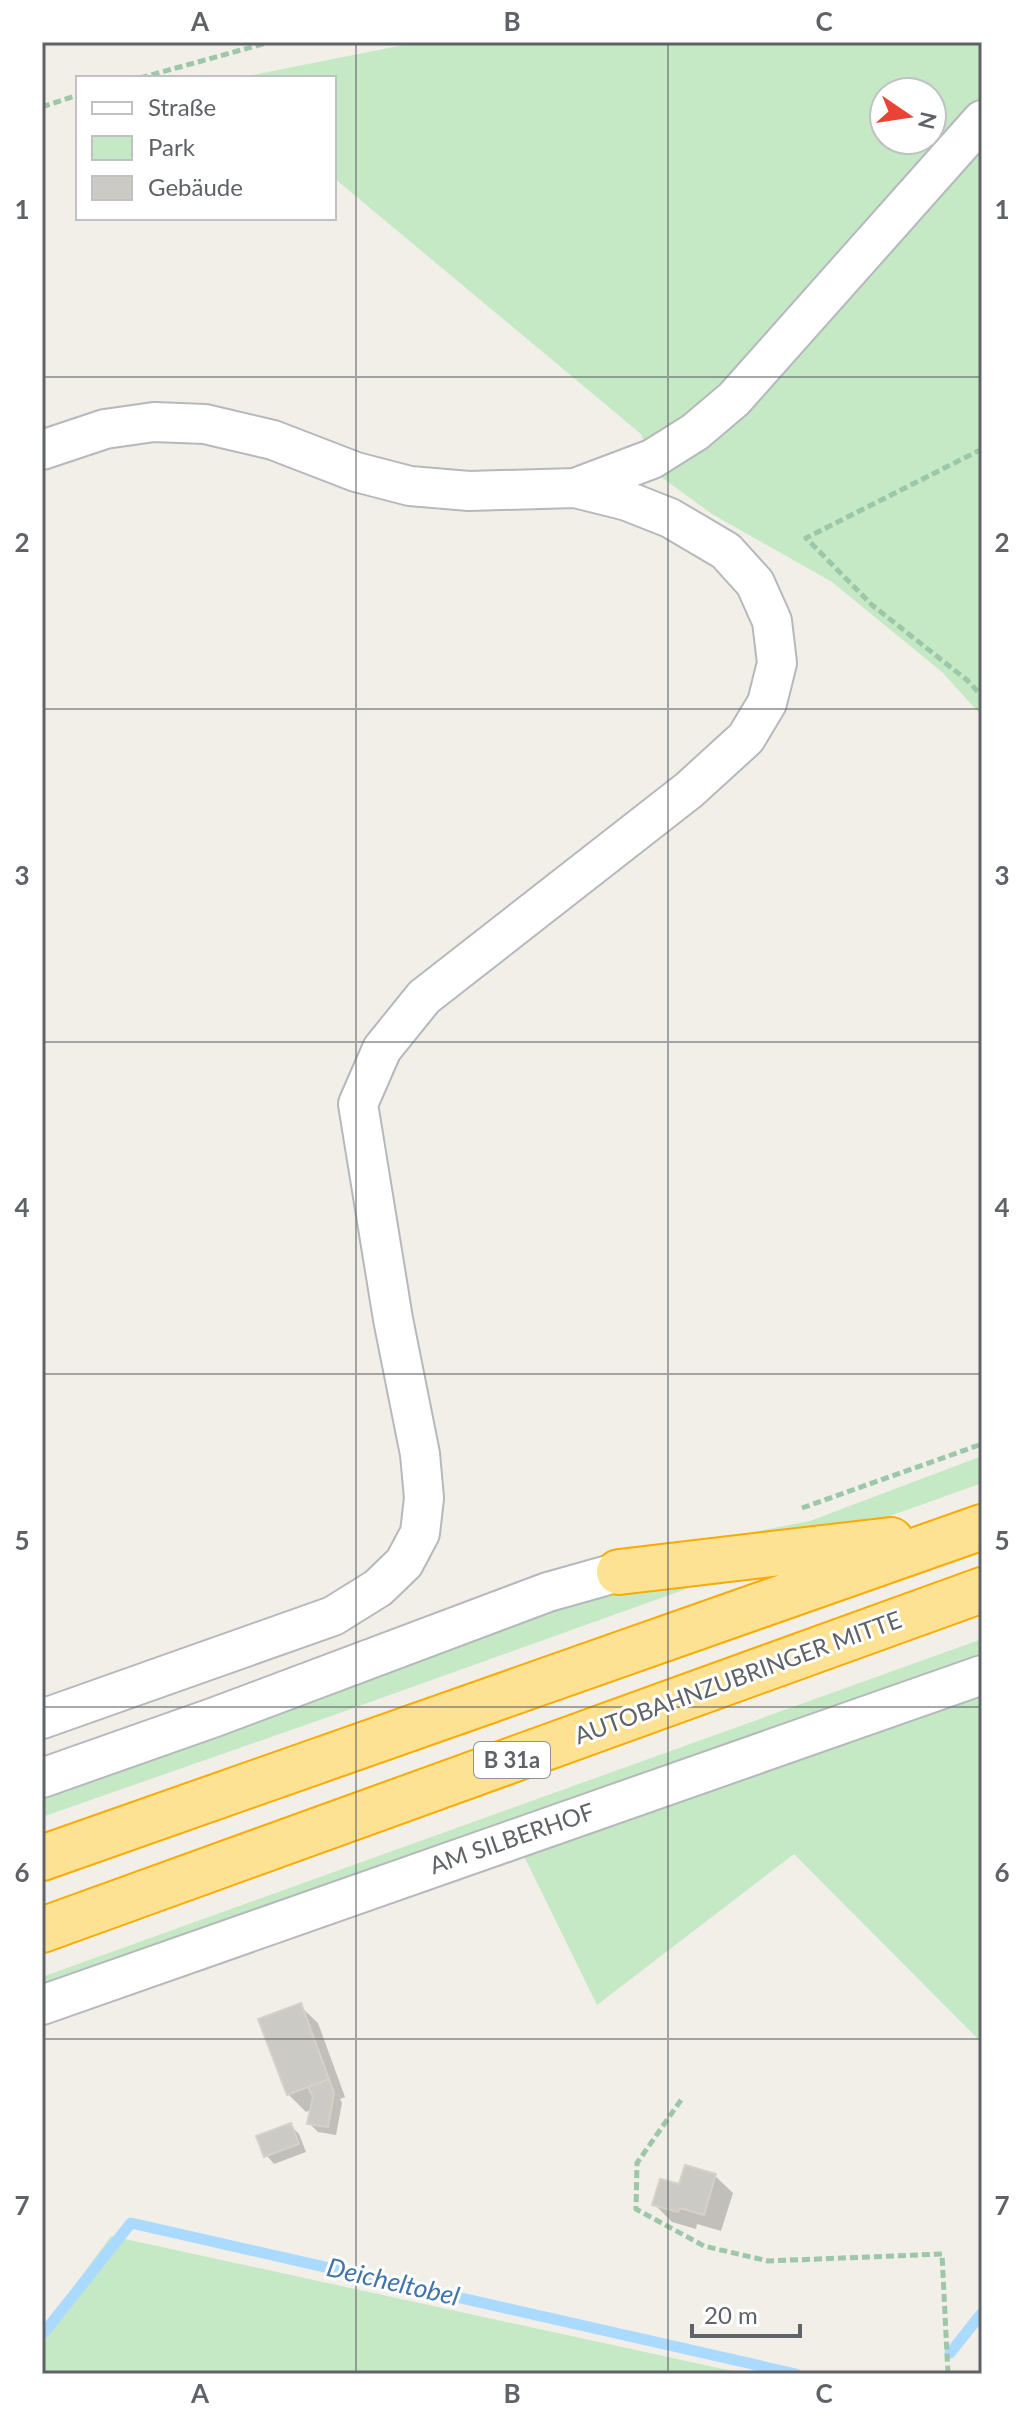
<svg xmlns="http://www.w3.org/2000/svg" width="1024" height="2416" font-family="Lato,sans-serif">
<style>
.green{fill:#c5e8c5;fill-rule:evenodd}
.shadow{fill:#0003}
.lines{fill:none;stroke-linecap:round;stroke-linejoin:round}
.stream{stroke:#aadaff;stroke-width:11}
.building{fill:#cccac5;stroke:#d6d1c6;stroke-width:2}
.minor-casing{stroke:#b5b8bc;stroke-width:42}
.highway-casing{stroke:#f9ab00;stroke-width:48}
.path{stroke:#9cc7a9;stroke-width:5;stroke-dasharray:8 4;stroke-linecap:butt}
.minor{stroke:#fff;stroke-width:38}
.highway{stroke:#fde293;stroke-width:44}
.grid{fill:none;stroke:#5f6368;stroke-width:2;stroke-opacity:0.55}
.labels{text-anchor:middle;stroke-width:6;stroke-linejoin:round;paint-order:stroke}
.shield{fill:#fff;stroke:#8f9295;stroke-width:2}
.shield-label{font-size:22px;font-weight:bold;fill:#5f6368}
.street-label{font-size:24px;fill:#5f6368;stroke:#fff}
.water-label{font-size:26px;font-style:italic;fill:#4174aa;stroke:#fff}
.neatline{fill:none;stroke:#5f6368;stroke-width:3}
.grid-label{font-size:26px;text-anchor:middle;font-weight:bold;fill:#5f6368}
</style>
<rect width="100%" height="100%" fill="#f1efe8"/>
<!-- green -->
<path class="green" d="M419 42H982V716L942 672 832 582 712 514 657 474 641 434 334 178V78H237ZM884 92H932V140H884Z
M982 1456V1483L331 1716 42 1817V1786L728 1537 810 1521Z
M982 1639V2043L794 1854 597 2005 521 1850 42 2023V1977Z
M111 2236 746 2374H42V2330Z"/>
<!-- shadow -->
<path class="shadow" d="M300 2006 318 2023 345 2097 340 2099 342 2103 336 2135 318 2132 309 2123 312 2109 306 2112 288 2094Z
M291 2126 299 2134 306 2152 274 2164 266 2155Z
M715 2176 733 2193 721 2231 697 2224 696 2229 672 2222 654 2204 681 2187Z"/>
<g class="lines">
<!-- stream -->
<path class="stream" d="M42 2335 131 2223 796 2374
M950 2353 982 2313"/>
</g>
<!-- building -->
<path class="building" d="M301 2003 329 2079 287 2095 258 2019Z
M329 2079 334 2093 328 2127 307 2124 313 2097 308 2087Z
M291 2123 299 2144 264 2157 256 2136Z
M685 2165 716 2174 704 2215 680 2208 678 2212 652 2205 660 2179 679 2184Z"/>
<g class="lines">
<!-- minor casing -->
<g class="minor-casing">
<path id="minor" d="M42 450 105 429 154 422 205 424 273 440 356 472 410 486 469 491 575 488 652 459 695 432 734 399 982 120
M42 1719 333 1616 378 1588 404 1563 420 1533 424 1498 420 1454 393 1319 358 1104 382 1049 424 997 689 790 746 738 767 703 777 663 772 621 755 583 726 551 670 518 627 501 575 488
M42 1778 215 1717 548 1592 619 1572
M42 2005 982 1675"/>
</g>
<!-- highway casing -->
<g class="highway-casing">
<path id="highway" d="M619 1572 891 1540
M42 1858 982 1527
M42 1930 982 1590"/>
</g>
<!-- path -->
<path class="path" d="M140 78 270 42
M42 107 78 95
M982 449 806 538 872 605 967 680 982 696
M802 1508 982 1444
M681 2100 637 2163 636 2209 704 2246 768 2261 942 2254 948 2374"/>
<!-- minor -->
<use href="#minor" class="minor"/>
<!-- highway -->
<use href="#highway" class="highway"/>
</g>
<!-- grid -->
<path class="grid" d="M356 42V2374M668 42V2374M42 377H982M42 709H982M42 1042H982M42 1374H982M42 1707H982M42 2039H982"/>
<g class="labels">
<!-- shield labels -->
<rect class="shield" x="474" y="1742" width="76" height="36" rx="6"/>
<g class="shield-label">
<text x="512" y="1768">B 31a</text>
</g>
<!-- street labels -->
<g class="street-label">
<text transform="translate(738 1678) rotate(-20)" y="8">AUTOBAHNZUBRINGER MITTE</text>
<text transform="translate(512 1839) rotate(-19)" y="8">AM SILBERHOF</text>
</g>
<!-- water labels -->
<g class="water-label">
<text transform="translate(393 2282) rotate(13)" y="9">Deicheltobel</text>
</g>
</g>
<!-- border -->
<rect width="1024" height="2416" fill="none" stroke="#ffffff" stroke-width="88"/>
<!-- legend -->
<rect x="76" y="76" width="260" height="144" fill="#ffffff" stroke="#bfc1c3" stroke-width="2"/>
<rect x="92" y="102" width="40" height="12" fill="#ffffff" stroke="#bfc1c3" stroke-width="2"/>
<text x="148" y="116" font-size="24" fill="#5f6368">Straße</text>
<rect x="92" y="136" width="40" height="24" fill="#c5e8c5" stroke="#bfc1c3" stroke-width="2"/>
<text x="148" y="156" font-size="24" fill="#5f6368">Park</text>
<rect x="92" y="176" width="40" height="24" fill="#cccac5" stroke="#bfc1c3" stroke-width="2"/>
<text x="148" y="196" font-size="24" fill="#5f6368">Gebäude</text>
<!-- north arrow -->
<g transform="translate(908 116) rotate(103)"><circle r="38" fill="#ffffff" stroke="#bfc1c3" stroke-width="2"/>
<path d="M0-6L14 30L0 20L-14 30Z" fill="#ea4335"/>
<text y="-12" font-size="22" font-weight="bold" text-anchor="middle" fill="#5f6368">N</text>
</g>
<!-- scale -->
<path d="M692 2324v12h108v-12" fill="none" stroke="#5f6368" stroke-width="4"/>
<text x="704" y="2324" font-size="24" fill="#5f6368" stroke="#ffffff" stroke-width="6" paint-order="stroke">20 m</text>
<rect x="44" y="44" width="936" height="2328" class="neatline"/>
<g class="grid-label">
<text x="200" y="31">A</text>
<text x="512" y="31">B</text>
<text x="824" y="31">C</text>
<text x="22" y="219">1</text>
<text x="1002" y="219">1</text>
<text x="22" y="552">2</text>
<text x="1002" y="552">2</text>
<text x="22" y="885">3</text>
<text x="1002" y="885">3</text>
<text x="22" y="1217">4</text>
<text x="1002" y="1217">4</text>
<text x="22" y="1550">5</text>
<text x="1002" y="1550">5</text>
<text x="22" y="1882">6</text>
<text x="1002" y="1882">6</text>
<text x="22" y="2215">7</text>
<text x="1002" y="2215">7</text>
<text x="200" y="2403">A</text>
<text x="512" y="2403">B</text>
<text x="824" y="2403">C</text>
</g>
</svg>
